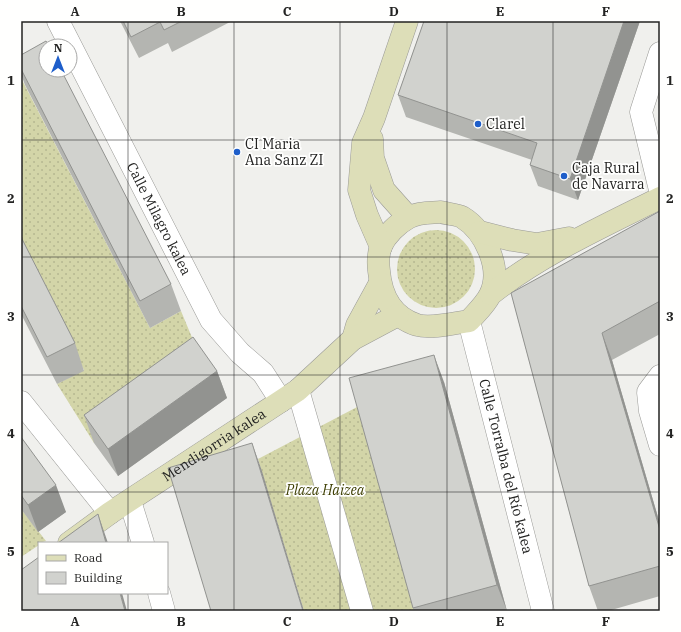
<svg xmlns="http://www.w3.org/2000/svg" width="681" height="632" font-family="'IBM Plex Serif',serif">
<style>
.grass{fill:url(#grass-dots)}
.lines{fill:none;stroke-linecap:round;stroke-linejoin:round}
.street-casing{stroke:#9a9a97;stroke-width:23}
.secondary-casing{stroke:#9a9a97;stroke-width:23}
.street{stroke:#fff;stroke-width:22}
.secondary{stroke:#dddeb8;stroke-width:22}
.wall{fill:#b4b5b1}
.shaded-wall{fill:#929390}
.building{fill:#d1d2ce;stroke:#929390}
.grid{fill:none;stroke:#232322;stroke-width:1;stroke-opacity:0.55}
.poi-dot{fill:#1e5eca;stroke:#fffffe;stroke-width:1.5}
.labels{text-anchor:middle;stroke-width:3.5;stroke-linejoin:round;paint-order:stroke}
.poi-label{font-size:14px;fill:#232322;stroke:#fffffe;text-anchor:start}
.street-label{font-size:14px;fill:#232322;stroke:#fffffe}
.park-label{font-size:14px;font-style:italic;fill:#3e3f03;stroke:#fffffe}
.neatline{fill:none;stroke:#232322;stroke-width:1.5}
.grid-label{font-size:13px;text-anchor:middle;font-weight:bold;fill:#232322}
</style>
<defs>
<pattern id="grass-dots" width="8" height="8" patternUnits="userSpaceOnUse"><rect width="8" height="8" fill="#d3d5a8"/><path d="M2 2h.1M6 6h.1" fill="none" stroke="#b5b790" stroke-width="1.8" stroke-linecap="round"/></pattern>
</defs>
<rect width="100%" height="100%" fill="#f0f0ed"/>
<!-- grass -->
<path class="grass" d="M21 78 150 328 181 311 203 364 94 443 57 384 84 370 21 245Z
M397 269a39 39 0 1 1 78 0a39 39 0 1 1-78 0Z
M359 406 416 611H304L258 459Z
M21 509 46 541 39 543V545L21 557Z"/>
<g class="lines">
<!-- street casing -->
<g class="street-casing">
<g id="street">
<path id="s1" d="M58 21 211 320 240 353 263 373 281 401"/>
<path d="M660 53 641 112 660 190"/>
<path id="s2" d="M469 321 543 611"/>
<path d="M660 376 648 392 650 411 660 445"/>
<path d="M298 390 362 611"/>
<path d="M21 402 110 513"/>
<path d="M130 501 143 543"/>
<path d="M159 593 164 611"/>
</g>
</g>
<!-- secondary casing -->
<g class="secondary-casing">
<g id="secondary">
<path d="M372 139 373 158 384 190 408 217"/>
<path d="M441 212C447 214 456 214 462 217 485 231 503 269 490 295 485 305 476 313 469 321 455 323 431 329 417 325 392 317 381 295 379 271 378 263 378 254 381 246 386 235 397 224 408 218 418 212 430 213 441 212Z"/>
<path d="M480 232 512 240 537 244 569 238"/>
<path d="M381 247 367 215 359 190 363 143 374 118 407 21"/>
<path d="M491 294C542 254 602 227 660 198"/>
<path d="M353 339 357 325 380 283"/>
<path id="s3" d="M69 543 110 513 298 390 353 339 398 315"/>
</g>
</g>
<!-- street -->
<use href="#street" class="street"/>
<!-- secondary -->
<use href="#secondary" class="secondary"/>
</g>
<!-- wall -->
<path class="wall" d="M120 21H232L172 52 168 43 139 58Z
M424 21H640L578 200 538 186 530 165 532 160 406 117 398 95Z
M21 55 171 284 181 311 150 328 25 85 21 74Z
M660 211V334L612 360 660 524V596L608 611H598L589 586 511 293Z
M21 237 75 343 84 371 57 384 21 314Z
M217 371 227 398 118 476 94 443 84 415Z
M444 382 507 611H414L413 608Z
M21 437 66 512 38 532 21 509Z"/>
<!-- shaded-wall -->
<path class="shaded-wall" d="M624 21H640L578 200 570 179Z
M602 333 612 360 660 524V530Z
M434 355 444 382 507 611 497 585Z
M217 371 227 398 118 476 108 449Z
M252 443 262 471 304 611H303Z
M56 485 66 512 38 532 28 505Z
M98 514 108 543H106Z
M120 593H122L127 611H125Z"/>
<!-- building -->
<path class="building" d="M123 21H182L164 30 160 22 131 37Z
M424 21H624L570 179 530 165 537 143 398 95Z
M46 41 49 46H46V70H61L171 284 140 301 21 69V55Z
M660 211V301L602 333 660 530V566L589 586 511 293Z
M21 237 75 343 47 357 21 306Z
M193 337 217 371 108 449 84 415Z
M434 355 497 585 413 608 349 378Z
M21 437 56 485 28 505 21 495Z
M252 443 303 611H211L168 468Z
M98 514 106 543H58Z
M39 557V593H120L125 611H21V570Z"/>
<!-- grid -->
<path class="grid" d="M128 21V543M234 21V611M340 21V611M447 21V611M553 21V611M21 140H660M21 257H660M21 375H660M21 492H660M128 593V611"/>
<!-- markers -->
<g class="poi-dot">
<circle cx="478" cy="124" r="4"/>
<circle cx="237" cy="152" r="4"/>
<circle cx="564" cy="176" r="4"/>
</g>
<g class="labels">
<!-- poi labels -->
<g class="poi-label">
<text x="486" y="129">Clarel</text>
<text x="245" y="149">CI Maria<tspan x="245" dy="16">Ana Sanz ZI</tspan></text>
<text x="572" y="173">Caja Rural<tspan x="572" dy="16">de Navarra</tspan></text>
</g>
<!-- street labels -->
<g class="street-label">
<text dy="5" stroke="none"><textPath href="#s1" startOffset="222">Calle Milagro kalea</textPath></text>
<text dy="5" stroke="none"><textPath href="#s3" startOffset="175">Mendigorria kalea</textPath></text>
<text dy="5" stroke="none"><textPath href="#s2" startOffset="150">Calle Torralba del Río kalea</textPath></text>
</g>
<!-- park labels -->
<g class="park-label">
<text x="325" y="495">Plaza Haizea</text>
</g>
</g>
<!-- border -->
<rect width="681" height="632" fill="none" stroke="#fffffe" stroke-width="44"/>
<!-- legend -->
<rect x="38" y="542" width="130" height="52" fill="#fffffe" stroke="#a7a7a6"/>
<rect x="46" y="555" width="20" height="6" fill="#dddeb8" stroke="#a7a7a6"/>
<text x="74" y="562" font-size="12" fill="#232322">Road</text>
<rect x="46" y="572" width="20" height="12" fill="#d1d2ce" stroke="#a7a7a6"/>
<text x="74" y="582" font-size="12" fill="#232322">Building</text>
<!-- north arrow -->
<g transform="translate(58 58)"><circle r="19" fill="#fffffe" stroke="#a7a7a6"/>
<path d="M0-3L7 15L0 10L-7 15Z" fill="#1e5eca"/>
<text y="-6" font-size="11" font-weight="bold" text-anchor="middle" fill="#232322">N</text>
</g>
<rect x="22" y="22" width="637" height="588" class="neatline"/>
<g class="grid-label">
<text x="75" y="16">A</text>
<text x="181" y="16">B</text>
<text x="287" y="16">C</text>
<text x="394" y="16">D</text>
<text x="500" y="16">E</text>
<text x="606" y="16">F</text>
<text x="11" y="85">1</text>
<text x="670" y="85">1</text>
<text x="11" y="203">2</text>
<text x="670" y="203">2</text>
<text x="11" y="321">3</text>
<text x="670" y="321">3</text>
<text x="11" y="438">4</text>
<text x="670" y="438">4</text>
<text x="11" y="556">5</text>
<text x="670" y="556">5</text>
<text x="75" y="626">A</text>
<text x="181" y="626">B</text>
<text x="287" y="626">C</text>
<text x="394" y="626">D</text>
<text x="500" y="626">E</text>
<text x="606" y="626">F</text>
</g>
</svg>
